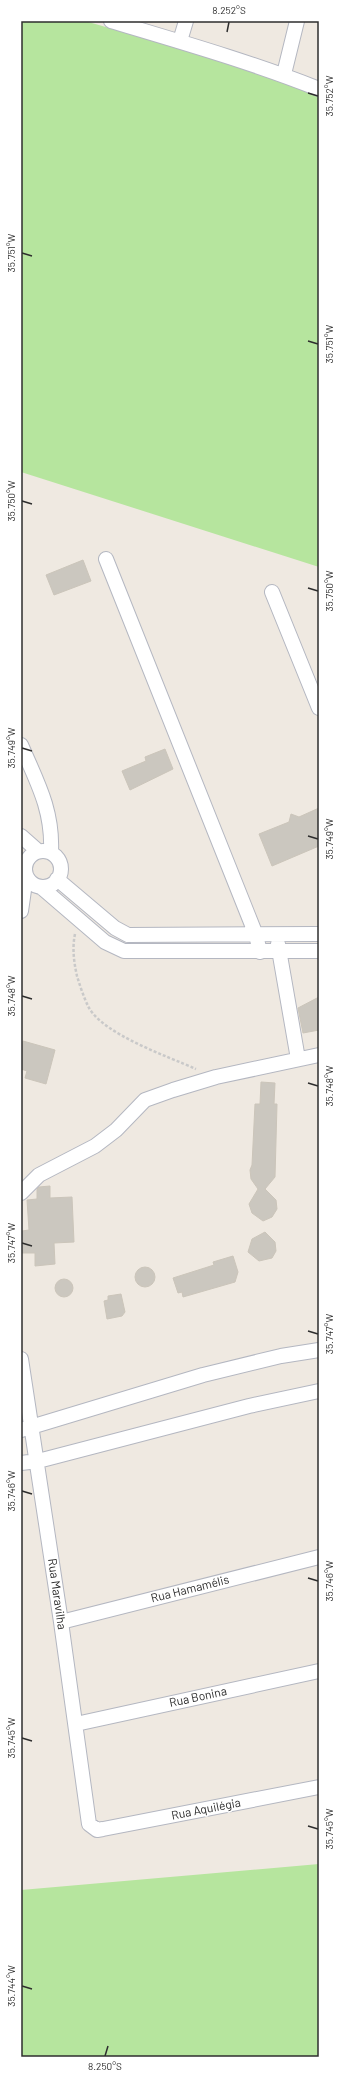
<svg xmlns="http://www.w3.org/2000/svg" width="340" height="2078" font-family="Barlow,sans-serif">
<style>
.green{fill:#b6e59e}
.building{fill:#cbc7bf;stroke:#cbc5ba}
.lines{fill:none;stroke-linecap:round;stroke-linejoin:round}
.street-casing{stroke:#b4b7c1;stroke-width:16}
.path{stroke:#c9c9c9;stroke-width:2.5;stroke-dasharray:3 2;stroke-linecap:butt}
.street{stroke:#fff;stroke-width:14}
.ticks{fill:none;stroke:#2e2e2e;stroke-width:1.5}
.labels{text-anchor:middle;stroke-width:3;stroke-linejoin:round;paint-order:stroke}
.street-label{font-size:12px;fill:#2e2e2e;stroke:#fff}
.neatline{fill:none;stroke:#2e2e2e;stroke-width:1.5}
.ticks-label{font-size:10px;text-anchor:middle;fill:#2e2e2e}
</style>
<rect width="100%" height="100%" fill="#efe9e1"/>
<!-- green -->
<path class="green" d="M21 21H85L244 67 319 92V567L21 472Z
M319 1864V2057H21V1890Z"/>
<!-- building -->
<path class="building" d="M83 560 91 581 54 595 46 575Z
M165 749 173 769 130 790 122 771 146 761 145 757Z
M319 808V846L272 866 259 834 289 822 291 814 299 817Z
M319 997V1030L303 1033 298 1008Z
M23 1041 55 1050 46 1084 25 1078 27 1071 21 1069Z
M261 1082 275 1083 274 1104H277L275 1177 265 1189 276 1200 277 1209 272 1217 263 1221 252 1213 249 1204 258 1189 251 1179 250 1170 252 1165 255 1104H260Z
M50 1186V1198L72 1197 74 1242 54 1243 55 1264 35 1266V1253H21L22 1231 29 1230 27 1200 37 1199V1189L39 1187Z
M265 1232 275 1242 276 1251 272 1258 259 1261 248 1252 252 1239Z
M233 1256 238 1272 235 1282 183 1297 182 1292 178 1293 173 1278 214 1265 213 1262Z
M135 1277a10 10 0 1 1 20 0a10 10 0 1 1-20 0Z
M55 1288a9 9 0 1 1 18 0a9 9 0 1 1-18 0Z
M121 1294 125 1312 122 1316 107 1319 104 1301 108 1300V1296Z"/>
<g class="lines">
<!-- street casing -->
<g class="street-casing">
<path id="street" d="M111 21C181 42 251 62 319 89
M180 41 186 21
M284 74 297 21
M106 559 256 935 260 952
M272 592 319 708
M21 745C37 782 53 810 51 852
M21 836 38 851
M25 869a18 18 0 1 1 36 0a18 18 0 1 1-36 0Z
M57 879 115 928 128 935 319 934
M41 887 105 942 124 951H319
M21 911 26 876
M278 944 298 1059
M21 1193 39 1175 95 1146 116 1130 145 1100 173 1090 216 1077 319 1055
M21 1359 61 1622 89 1824 97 1830 103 1829 319 1787
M21 1430 203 1375 281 1356 319 1350
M21 1463 38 1461 249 1406 319 1391
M61 1622 319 1557
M76 1724 319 1671"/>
</g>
<!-- path -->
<path class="path" d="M75 934C72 948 74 963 77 976 80 986 84 998 89 1008 105 1035 167 1056 196 1069"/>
<!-- street -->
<use href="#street" class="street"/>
</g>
<!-- ticks -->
<path class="ticks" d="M227 32 229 22M308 93 318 96M22 253 32 256M308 341 318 344M22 501 32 504M308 588 318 591M22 748 32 751M308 836 318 839M22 996 32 999M308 1083 318 1086M22 1243 32 1246M308 1331 318 1334M22 1491 32 1494M308 1578 318 1581M22 1738 32 1741M308 1826 318 1829M22 1986 32 1989M105 2056 108 2046"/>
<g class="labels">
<!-- street labels -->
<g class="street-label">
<text transform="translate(190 1589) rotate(-14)" y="4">Rua Hamamélis</text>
<text transform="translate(57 1594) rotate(82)" y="4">Rua Maravilha</text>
<text transform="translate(198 1697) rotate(-12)" y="4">Rua Bonina</text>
<text transform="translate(206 1809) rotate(-11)" y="4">Rua Aquilégia</text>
</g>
</g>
<!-- border -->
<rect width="340" height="2078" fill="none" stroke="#ffffff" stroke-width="44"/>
<rect x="22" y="22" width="296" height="2034" class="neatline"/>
<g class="ticks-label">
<text x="229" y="14">8.252°S</text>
<text transform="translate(329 96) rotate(-90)" y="4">35.752°W</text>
<text transform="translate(11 253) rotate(-90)" y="4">35.751°W</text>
<text transform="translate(329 344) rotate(-90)" y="4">35.751°W</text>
<text transform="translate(11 501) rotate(-90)" y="4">35.750°W</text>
<text transform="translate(329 591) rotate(-90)" y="4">35.750°W</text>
<text transform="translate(11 748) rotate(-90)" y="4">35.749°W</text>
<text transform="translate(329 839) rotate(-90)" y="4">35.749°W</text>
<text transform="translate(11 996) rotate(-90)" y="4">35.748°W</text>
<text transform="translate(329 1086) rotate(-90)" y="4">35.748°W</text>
<text transform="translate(11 1243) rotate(-90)" y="4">35.747°W</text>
<text transform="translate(329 1334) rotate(-90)" y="4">35.747°W</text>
<text transform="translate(11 1491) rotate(-90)" y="4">35.746°W</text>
<text transform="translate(329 1581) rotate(-90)" y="4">35.746°W</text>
<text transform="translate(11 1738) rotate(-90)" y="4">35.745°W</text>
<text transform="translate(329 1829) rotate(-90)" y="4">35.745°W</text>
<text transform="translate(11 1986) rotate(-90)" y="4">35.744°W</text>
<text x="105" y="2070">8.250°S</text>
</g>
</svg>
